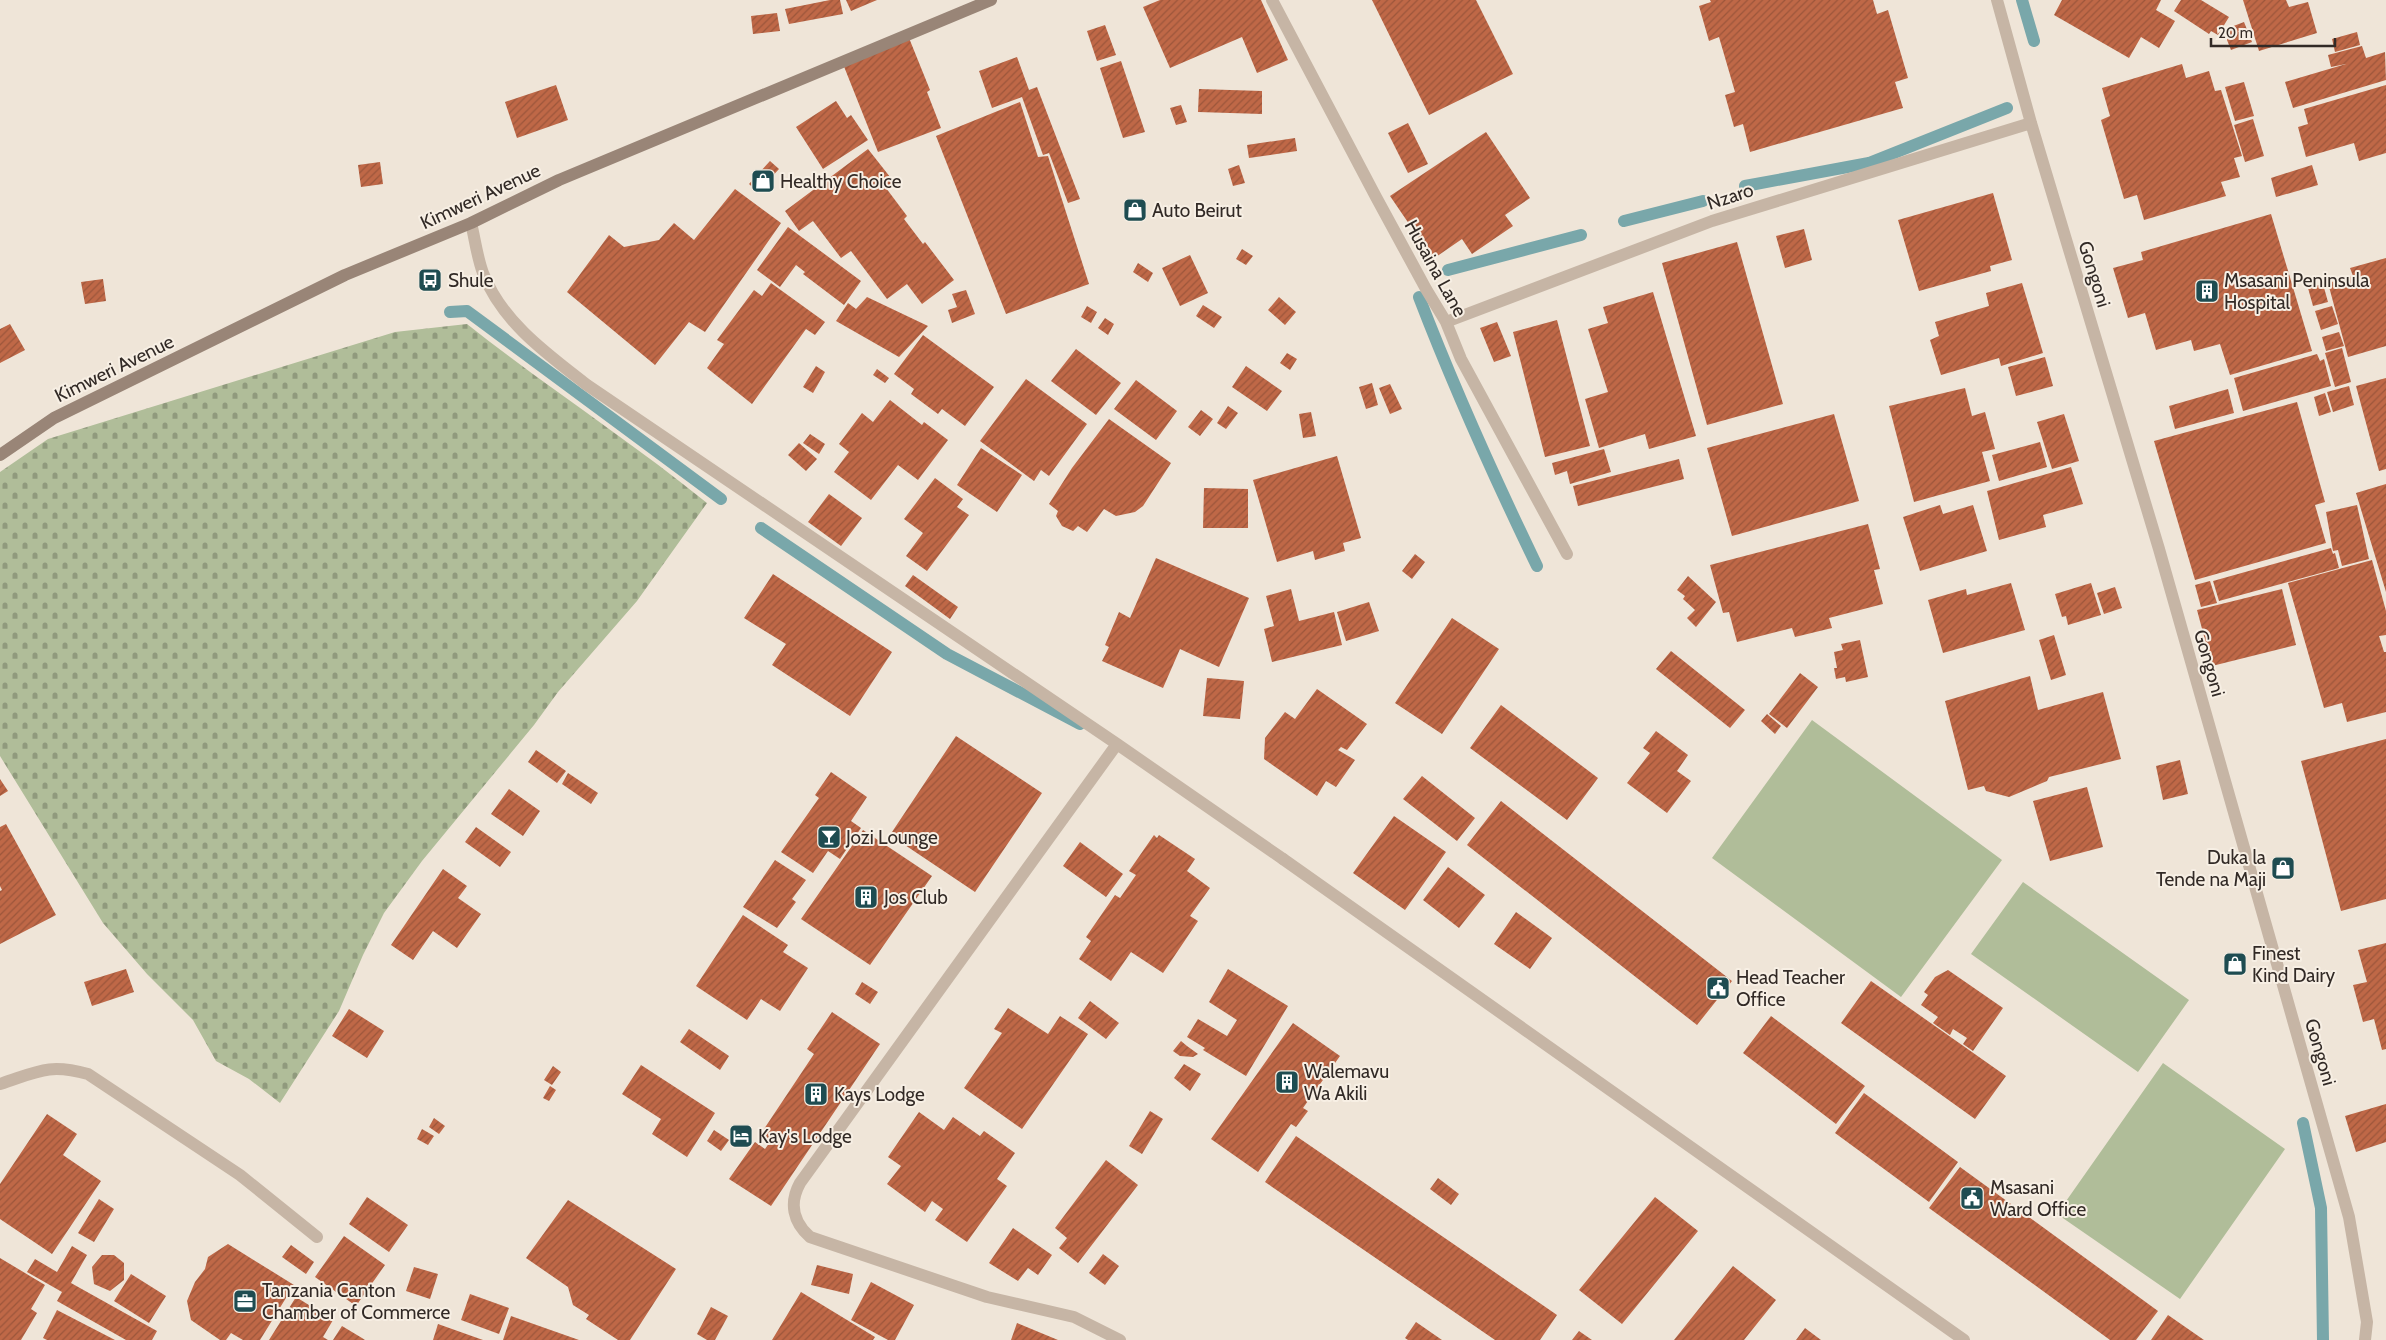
<svg xmlns="http://www.w3.org/2000/svg" width="2386" height="1340" font-family="Cabin,sans-serif">
<style>
.cemetery{fill:url(#cemetery-stones)}
.pitch{fill:#b0bd99}
.lines{fill:none;stroke-linecap:round;stroke-linejoin:round}
.stream{stroke:#79a7aa;stroke-width:12}
.building{fill:url(#building-hatch)}
.lane{stroke:#c6b5a5;stroke-width:12}
.street{stroke:#c6b5a5;stroke-width:12}
.secondary{stroke:#998577;stroke-width:12}
.labels{text-anchor:middle;stroke-width:4;stroke-linejoin:round;paint-order:stroke}
.poi-label{font-size:19px;fill:#322a26;stroke:#f7efe4;text-anchor:start}
.street-label{font-size:19px;fill:#322a26;stroke:#f7efe4}
</style>
<defs>
<pattern id="cemetery-stones" width="16" height="16" patternUnits="userSpaceOnUse" patternTransform="scale(1.25)"><rect width="16" height="16" fill="#b0bd99"/><path d="M2 7V4a2 2 0 0 1 4 0v3zM10 15v-3a2 2 0 0 1 4 0v3z" fill="#909a7d"/></pattern>
<pattern id="building-hatch" width="6" height="6" patternUnits="userSpaceOnUse" patternTransform="scale(1.25)"><rect width="6" height="6" fill="#bf6847"/><path d="M-1 1l2-2M0 6l6-6M5 7l2-2" fill="none" stroke="#9c563b"/></pattern>
</defs>
<rect width="100%" height="100%" fill="#efe5d8"/>
<!-- cemetery -->
<path class="cemetery" d="M467 324C545 386 629 440 707 503L637 601 558 692 534 725 422 861 384 913 363 955 339 1011 280 1103 249 1079 216 1061 193 1020 147 974 103 923 0 756V472L48 439 395 332Z"/>
<!-- pitch -->
<path class="pitch" d="M1812 720 2002 860 1901 997 1712 858Z
M2023 882 2189 1000 2138 1072 1971 954Z
M2163 1063 2285 1149 2180 1299 2057 1214Z"/>
<g class="lines">
<!-- stream -->
<path class="stream" d="M2022 0 2034 41
M1745 186 1869 163 2007 108
M1624 221 1703 201
M1448 270 1581 235
M1419 297C1454 388 1494 477 1537 566
M450 312 467 311 721 499
M761 528 947 654 1080 724
M2303 1123 2321 1208 2323 1340"/>
</g>
<!-- building -->
<path class="building" d="M830 0H840L843 14 789 24 785 9Z
M846 0H877L851 11Z
M1160 0H1261L1288 60 1257 73 1242 37 1170 68 1143 7Z
M1372 0H1476L1513 74 1429 115Z
M1710 0H1873L1877 14 1888 10 1908 78 1895 82 1903 108 1750 152 1743 124 1734 127 1725 95 1735 92 1719 37 1709 41 1699 6 1711 2Z
M2062 0H2161L2156 10 2175 21 2159 48 2141 37 2129 58 2054 15Z
M2181 0H2201L2229 17 2218 35 2211 31 2209 34 2174 11Z
M2243 0H2286L2289 7 2308 2 2317 33 2259 51Z
M777 13 780 31 753 34 751 16Z
M2244 22 2252 42 2231 50 2223 30Z
M1105 25 1116 55 1097 61 1087 31Z
M2357 32 2360 45 2335 52 2332 39Z
M909 38 930 90 927 92 941 128 878 152 843 64Z
M2362 46 2366 58 2385 52 2386 80 2293 108 2285 82 2346 64 2331 67 2328 55Z
M1017 57 1029 90 1037 87 1080 199 1068 203 1049 153 1043 155 1022 97 992 108 979 71Z
M1121 61 1145 132 1123 138 1100 68Z
M2182 64 2186 78 2209 71 2215 91 2221 90 2242 156 2234 158 2240 177 2221 182 2226 196 2144 220 2137 195 2124 199 2101 120 2110 116 2102 88Z
M2244 82 2254 116 2235 121 2225 87Z
M556 85 568 120 517 138 505 102Z
M2386 85V153L2359 161 2354 143 2306 157 2298 127 2308 124 2304 109Z
M1199 89 1262 91V114L1198 112Z
M836 101 847 118 851 115 868 140 823 169 796 127Z
M1020 102 1038 157 1048 156 1089 284 1006 314 936 136Z
M1181 105 1187 122 1176 125 1170 108Z
M2253 119 2264 156 2245 162 2234 125Z
M1408 123 1428 164 1408 173 1388 133Z
M1486 132 1530 198 1505 215 1513 226 1472 254 1462 239 1433 259 1390 196Z
M1295 138 1297 151 1249 158 1247 145Z
M868 149 894 182 886 188 907 216 904 219 923 244 925 242 954 280 922 304 907 284 887 299 851 251 841 258 813 221 799 231 785 211Z
M770 161 779 169 758 192 749 184Z
M380 162 383 184 361 187 358 165Z
M1239 165 1245 183 1233 186 1228 169Z
M2312 165 2318 185 2276 197 2271 178Z
M735 189 781 223 705 332 689 322 655 365 567 292 609 235 624 247 659 240 674 223 694 240Z
M1993 193 2012 260 1990 266 1991 271 1919 291 1898 220Z
M2271 214 2312 351 2230 375 2220 344 2194 351 2191 340 2156 350 2145 313 2128 318 2113 268 2143 260 2141 252Z
M788 227 861 281 844 305 803 274 805 272 796 265 780 287 757 270Z
M1804 229 1812 260 1785 268 1776 236Z
M1737 242 1783 404 1707 425 1662 263Z
M1242 249 1253 256 1246 265 1236 259Z
M1190 255 1208 293 1180 306 1162 268Z
M2386 258V346L2348 357 2328 283 2353 276 2350 268Z
M1138 263 1153 273 1148 282 1133 272Z
M103 279 106 301 85 304 81 282Z
M771 283 825 322 815 335 806 329 752 404 707 368 724 344 717 340 754 290 762 296Z
M2022 283 2043 353 2001 366 1999 358 1941 375 1930 340 1939 336 1935 322 1989 306 1986 293Z
M2323 284 2328 302 2313 306 2308 288Z
M966 290 975 314 952 323 948 310 957 307 952 294Z
M1653 292 1696 436 1649 449 1645 434 1599 448 1585 399 1608 392 1588 329 1608 323 1603 307Z
M867 297 928 326 899 357 836 321 848 303 856 309Z
M1279 297 1296 312 1285 325 1268 310Z
M1203 305 1222 317 1214 328 1196 316Z
M1087 306 1097 312 1091 323 1081 317Z
M2332 306 2338 324 2321 330 2315 311Z
M1105 318 1114 324 1108 335 1098 328Z
M1557 320 1590 446 1545 457 1513 332Z
M1497 322 1511 356 1494 362 1480 328Z
M10 324 25 350 0 363V329Z
M2339 332 2344 346 2326 351 2322 337Z
M923 335 994 387 965 426 942 409 938 414 911 394 914 389 894 374Z
M2342 348 2351 382 2335 387 2325 353Z
M1076 349 1121 383 1096 415 1051 381Z
M1287 353 1297 359 1290 370 1280 363Z
M2317 354 2320 361 2324 359 2331 386 2243 411 2234 378Z
M2045 357 2053 386 2016 396 2008 367Z
M816 366 825 372 813 393 803 387Z
M1246 366 1282 391 1267 411 1232 387Z
M877 369 889 378 885 383 873 375Z
M2386 378V469L2379 471 2356 386Z
M1026 379 1087 424 1049 476 1041 470 1034 481 980 441Z
M1136 380 1177 411 1156 440 1114 409Z
M1372 383 1378 405 1366 409 1359 387Z
M1390 384 1402 409 1390 414 1379 388Z
M2349 386 2354 405 2333 412 2327 392Z
M1965 388 1972 416 1985 412 1995 449 1982 452 1990 481 1914 502 1889 406Z
M2228 389 2234 413 2175 429 2169 406Z
M2325 393 2331 412 2319 416 2314 397Z
M890 400 922 425 924 422 948 440 918 480 898 465 871 500 834 472 849 452 839 444 862 413 873 422Z
M2297 402 2325 502 2315 505 2326 543 2195 580 2154 441Z
M1228 406 1238 413 1226 429 1217 423Z
M1201 410 1213 419 1200 436 1188 427Z
M1311 412 1316 436 1303 438 1299 414Z
M1834 414 1859 501 1732 536 1707 448Z
M2064 414 2079 461 2052 469 2037 422Z
M1109 419 1171 463 1143 506 1135 512 1116 516 1104 509 1087 532 1078 526 1073 531 1062 526 1056 516 1058 511 1049 504 1072 468Z
M810 434 825 444 819 454 803 443Z
M2040 442 2047 467 1999 481 1992 455Z
M799 443 817 459 806 471 788 455Z
M981 448 1022 475 997 512 957 485Z
M1604 449 1611 472 1570 484 1567 471 1555 475 1552 463Z
M1337 456 1361 538 1343 543 1345 551 1315 560 1313 551 1277 562 1253 480Z
M1679 459 1684 479 1578 506 1573 486Z
M2071 467 2083 504 2043 515 2046 527 1999 540 1987 491Z
M935 478 963 499 957 507 969 515 927 571 906 556 923 533 904 519Z
M2386 484V592L2356 493Z
M1204 488 1248 489V528H1203Z
M829 494 862 518 841 546 808 522Z
M1940 505 1943 514 1973 505 1987 551 1920 571 1903 517Z
M2357 505 2369 559 2342 566 2338 550 2333 551 2326 512Z
M1868 524 1880 569 1874 570 1883 604 1829 618 1832 628 1795 637 1792 628 1737 642 1729 612 1723 613 1710 565Z
M2331 548 2333 554 2335 553 2339 568 2219 601 2213 581Z
M1415 554 1425 562 1412 579 1402 571Z
M1156 558 1249 598 1219 667 1180 649 1163 688 1102 661 1109 647 1105 645 1119 612 1130 618Z
M2372 560 2386 611V635L2379 636 2384 652H2386V712L2347 722 2342 703 2324 708 2288 583Z
M773 574 892 652 850 716 772 665 786 644 744 618Z
M913 575 958 607 950 619 905 586Z
M1688 576 1716 602 1696 627 1687 618 1695 610 1683 599 1685 596 1677 590Z
M2210 581 2217 603 2201 607 2195 585Z
M2011 583 2025 630 1943 653 1928 600 1966 589 1967 595Z
M2091 583 2101 615 2068 625 2066 616 2062 617 2055 594Z
M2115 587 2122 608 2104 614 2097 593Z
M1291 589 1299 621 1334 612 1342 645 1272 662 1264 629 1274 626 1266 596Z
M2282 589 2296 645 2212 666 2197 610Z
M1369 602 1379 631 1346 641 1337 612Z
M1452 618 1499 649 1442 734 1395 703Z
M2054 635 2066 675 2051 680 2039 640Z
M1860 640 1868 677 1846 682 1845 677 1836 679 1834 668H1837L1834 652 1843 650 1841 644Z
M1671 651 1745 710 1730 728 1656 669Z
M1800 673 1818 687 1787 728 1769 714Z
M2030 676 2038 710 2103 692 2121 759 2049 777 2047 781 2009 797 1986 791 1984 786 1968 790 1945 701Z
M1207 678 1244 681 1240 719 1203 716Z
M1317 689 1367 724 1347 750 1341 747 1338 750 1355 760 1336 787 1326 781 1317 796 1264 759 1265 738 1285 712 1295 719Z
M1501 705 1598 778 1567 820 1470 748Z
M1767 714 1781 726 1775 734 1761 721Z
M1656 731 1688 755 1677 771 1691 781 1667 813 1627 783 1650 753 1643 748Z
M956 736 1042 793 975 892 890 835Z
M2386 739V899L2341 911 2301 761Z
M536 750 566 771 557 783 528 762Z
M2180 760 2188 794 2163 800 2156 766Z
M831 772 867 797 851 821 861 828 840 859 828 851 813 873 781 852 819 798 815 795Z
M568 773 598 793 591 804 562 784Z
M1422 776 1475 818 1457 841 1403 799Z
M0 779 8 791 0 796Z
M2087 787 2103 847 2050 861 2033 801Z
M509 789 540 811 523 836 491 814Z
M1501 801 1732 981 1697 1025 1467 845Z
M1394 816 1446 852 1405 910 1353 873Z
M6 824 56 915 0 944V891L2 890 0 886V827Z
M476 827 511 852 500 867 465 842Z
M863 830 932 876 870 965 801 919Z
M1154 835 1157 838 1159 835 1195 859 1187 871 1210 888 1190 916 1198 921 1163 973 1131 952 1111 981 1079 959 1091 941 1086 937 1115 895 1120 898 1136 875 1129 871Z
M1080 842 1123 874 1106 897 1063 866Z
M775 860 806 880 792 899 796 902 777 928 743 907Z
M1448 867 1485 895 1459 928 1423 900Z
M443 869 467 886 458 898 481 914 457 948 433 931 413 960 391 945Z
M1516 912 1552 938 1530 969 1494 944Z
M743 915 788 945 783 952 808 968 780 1011 761 999 747 1020 696 986Z
M2386 943V1049L2382 1050 2374 1019 2363 1022 2353 985 2367 982 2358 950Z
M126 969 134 992 92 1006 84 982Z
M1228 969 1288 1006 1246 1076 1203 1050 1205 1048 1187 1037 1198 1019 1227 1036 1237 1020 1209 1002Z
M1948 970 2003 1008 1973 1051 1963 1044 1967 1038 1953 1029 1950 1035 1933 1023 1938 1017 1921 1005 1928 995 1924 992 1935 977Z
M1871 981 2006 1076 1975 1119 1841 1023Z
M862 982 878 992 870 1004 855 994Z
M1090 1001 1119 1023 1106 1039 1078 1018Z
M1008 1008 1048 1034 1060 1016 1088 1034 1022 1129 964 1088 1002 1033 994 1029Z
M349 1009 384 1031 367 1058 332 1036Z
M832 1012 880 1044 771 1206 729 1179 755 1142 765 1149 770 1142 760 1135 814 1054 807 1049Z
M1771 1016 1865 1086 1836 1124 1743 1053Z
M1293 1023 1340 1056 1303 1108 1308 1111 1296 1127 1291 1124 1258 1172 1211 1139Z
M689 1029 729 1056 720 1070 680 1042Z
M1181 1041 1187 1046 1198 1054 1193 1057 1180 1056 1173 1051Z
M1184 1064 1201 1074 1190 1091 1174 1078Z
M641 1065 715 1113 687 1157 652 1134 661 1119 622 1094Z
M553 1066 561 1072 552 1085 544 1080Z
M550 1086 556 1090 549 1101 543 1098Z
M1864 1093 1958 1162 1929 1202 1835 1133Z
M2386 1104V1142L2356 1152 2345 1116Z
M1150 1111 1163 1119 1142 1154 1129 1146Z
M919 1112 944 1130 953 1117 980 1136 984 1131 1015 1153 997 1179 1007 1186 967 1242 935 1220 943 1209 932 1201 925 1212 887 1184 901 1166 888 1157Z
M47 1114 77 1134 63 1155 101 1181 52 1254 0 1219V1184Z
M434 1118 445 1126 439 1134 429 1127Z
M422 1129 434 1136 428 1145 417 1139Z
M714 1130 729 1140 721 1151 707 1141Z
M1296 1136 1557 1315 1540 1340H1495L1265 1182Z
M1106 1160 1138 1185 1078 1263 1059 1248 1067 1238 1055 1228Z
M1960 1167 2158 1311 2136 1340H2110L1929 1208Z
M1438 1178 1459 1194 1451 1205 1430 1189Z
M367 1197 408 1225 389 1252 349 1224Z
M1655 1197 1698 1231 1622 1324 1579 1290Z
M99 1199 114 1209 94 1242 78 1233Z
M568 1200 676 1269 630 1340H618L586 1319 589 1315 573 1305 568 1287 526 1258Z
M1013 1228 1052 1255 1038 1275 1028 1268 1018 1281 989 1263Z
M344 1236 385 1265 356 1306 315 1277Z
M228 1244 294 1285 260 1340H243L231 1333 226 1340H220L191 1320 187 1301 195 1282 205 1269 208 1257Z
M291 1245 314 1262 306 1274 282 1257Z
M72 1246 87 1255 71 1283 157 1331 152 1340H126L57 1301 62 1292 27 1272 35 1259 57 1272Z
M1103 1254 1119 1266 1105 1285 1089 1273Z
M102 1255H114L124 1263V1280L110 1291 94 1284 92 1267Z
M0 1258 45 1285 31 1309 37 1313 21 1340H0Z
M817 1265 853 1274 849 1294 811 1285Z
M1733 1266 1776 1300 1744 1340H1674Z
M414 1267 438 1274 430 1299 406 1291Z
M131 1274 166 1296 149 1323 114 1301Z
M871 1282 914 1305 895 1340H888L851 1320Z
M801 1292 875 1337 873 1340H772Z
M470 1294 509 1308 499 1334 461 1320Z
M296 1297 333 1320 323 1337 328 1340H269Z
M711 1307 728 1316 715 1340H707L697 1334Z
M57 1310 115 1340H47L43 1338Z
M2168 1315 2204 1340H2151Z
M511 1316 579 1340H503Z
M1416 1322 1442 1340H1408L1405 1338Z
M1017 1323 1058 1340H1011Z
M438 1324 483 1340H433Z
M342 1326 362 1338 365 1340H333Z
M1805 1328 1821 1340H1796Z
M1579 1331 1592 1340H1572Z"/>
<g class="lines">
<!-- lane -->
<path class="lane" d="M1283 859 1964 1340
M0 1084C37 1072 48 1063 88 1074L240 1175 317 1237"/>
<!-- street -->
<path class="street" d="M1272 0 1376 197 1426 289 1446 322 1461 359 1567 554
M1997 0 2031 123 2159 549 2349 1217 2367 1322 2365 1340
M471 223C475 239 477 257 483 273 502 322 547 354 587 385L1117 744 1283 859
M1446 322 1712 221 2031 123
M1117 744 800 1183C789 1203 793 1222 810 1237L987 1297 1074 1317 1120 1340"/>
<!-- secondary -->
<path class="secondary" d="M0 455 54 418 345 275 471 223 559 180 991 0"/>
</g>
<!-- icons -->
<defs>
<g id="shop-square" transform="scale(1.25)"><rect x="-9" y="-9" width="18" height="18" rx="4" fill="#1e4c51" stroke="#f7efe4"/><path d="M-5-2.5h2.3a2.7 3.5 0 0 1 5.4 0H5L5.5 6h-11ZM-1.5-2.5h3a1.5 2.3 0 0 0-3 0Z" fill="#fff"/></g>
<g id="bus-square" transform="scale(1.25)"><rect x="-9" y="-9" width="18" height="18" rx="4" fill="#1e4c51" stroke="#f7efe4"/><path d="M-5-6H5V4H4V6H2V4H-2V6H-4V4H-5ZM-3.5-4V0h7V-4ZM-3.5 1.2v1.5H-2V1.2ZM2 1.2v1.5H3.5V1.2Z" fill="#fff"/></g>
<g id="building-square" transform="scale(1.25)"><rect x="-9" y="-9" width="18" height="18" rx="4" fill="#1e4c51" stroke="#f7efe4"/><path d="M-4-6H4V6H1V3H-1V6H-4ZM-2.5-4.3h1.7v1.8h-1.7ZM.8-4.3h1.7v1.8H.8ZM-2.5-1h1.7V.8h-1.7ZM.8-1h1.7V.8H.8Z" fill="#fff"/></g>
<g id="bar-square" transform="scale(1.25)"><rect x="-9" y="-9" width="18" height="18" rx="4" fill="#1e4c51" stroke="#f7efe4"/><path d="M-6-5H6L.8 .8V4.5H3.5V6h-7V4.5H-.8V.8Z" fill="#fff"/></g>
<g id="civic-square" transform="scale(1.25)"><rect x="-9" y="-9" width="18" height="18" rx="4" fill="#1e4c51" stroke="#f7efe4"/><path d="M-.6-6.5H3V-4.5H.6V-3L4-1V1h2V6H-6V1h2V-1L-.6-3ZM-1.2 2.5V6h2.4V2.5Z" fill="#fff"/></g>
<g id="hotel-square" transform="scale(1.25)"><rect x="-9" y="-9" width="18" height="18" rx="4" fill="#1e4c51" stroke="#f7efe4"/><path d="M-6-4.5h1.5V1H6V5H4.5V3h-9V5H-6ZM-4 0a1.8 1.8 0 1 1 3.6 0ZM.5 0V-2.5h3Q6-2.5 6 0Z" fill="#fff"/></g>
<g id="office-square" transform="scale(1.25)"><rect x="-9" y="-9" width="18" height="18" rx="4" fill="#1e4c51" stroke="#f7efe4"/><path d="M-6-3h4V-5.5h4V-3h4V5H-6ZM-1-4.5V-3h2v-1.5ZM-6 0V1H6V0Z" fill="#fff"/></g>
</defs>
<g fill-rule="evenodd">
<use href="#shop-square" x="763" y="181"/>
<use href="#shop-square" x="1135" y="210"/>
<use href="#bus-square" x="430" y="280"/>
<use href="#building-square" x="2207" y="291"/>
<use href="#bar-square" x="829" y="837"/>
<use href="#shop-square" x="2283" y="868"/>
<use href="#building-square" x="866" y="897"/>
<use href="#shop-square" x="2235" y="964"/>
<use href="#civic-square" x="1718" y="988"/>
<use href="#building-square" x="1287" y="1082"/>
<use href="#building-square" x="816" y="1094"/>
<use href="#hotel-square" x="741" y="1136"/>
<use href="#civic-square" x="1972" y="1198"/>
<use href="#office-square" x="245" y="1301"/>
</g>
<g class="labels">
<!-- poi labels -->
<g class="poi-label">
<text x="780" y="188">Healthy Choice</text>
<text x="1152" y="217">Auto Beirut</text>
<text x="448" y="287">Shule</text>
<text x="2224" y="287">Msasani Peninsula<tspan x="2224" dy="22">Hospital</tspan></text>
<text x="846" y="844">Jozi Lounge</text>
<text x="2266" y="864" text-anchor="end">Duka la<tspan x="2266" dy="22">Tende na Maji</tspan></text>
<text x="884" y="904">Jos Club</text>
<text x="2252" y="960">Finest<tspan x="2252" dy="22">Kind Dairy</tspan></text>
<text x="1736" y="984">Head Teacher<tspan x="1736" dy="22">Office</tspan></text>
<text x="1304" y="1078">Walemavu<tspan x="1304" dy="22">Wa Akili</tspan></text>
<text x="834" y="1101">Kays Lodge</text>
<text x="758" y="1143">Kay's Lodge</text>
<text x="1990" y="1194">Msasani<tspan x="1990" dy="22">Ward Office</tspan></text>
<text x="262" y="1297">Tanzania Canton<tspan x="262" dy="22">Chamber of Commerce</tspan></text>
</g>
<!-- street labels -->
<g class="street-label">
<text transform="translate(480 196) rotate(-25)" y="7">Kimweri Avenue</text>
<text transform="translate(1730 196) rotate(-18)" y="7">Nzaro</text>
<text transform="translate(1436 268) rotate(61)" y="7">Husaina Lane</text>
<text transform="translate(2095 274) rotate(73)" y="7">Gongoni</text>
<text transform="translate(114 368) rotate(-26)" y="7">Kimweri Avenue</text>
<text transform="translate(2210 663) rotate(74)" y="7">Gongoni</text>
<text transform="translate(2321 1052) rotate(74)" y="7">Gongoni</text>
</g>
</g>
<!-- scale -->
<path d="M2211 38v8h124v-8" fill="none" stroke="#322a26" stroke-width="2.5"/>
<text x="2218" y="38" font-size="15" fill="#322a26" stroke="#f7efe4" stroke-width="4" paint-order="stroke">20 m</text>
</svg>
